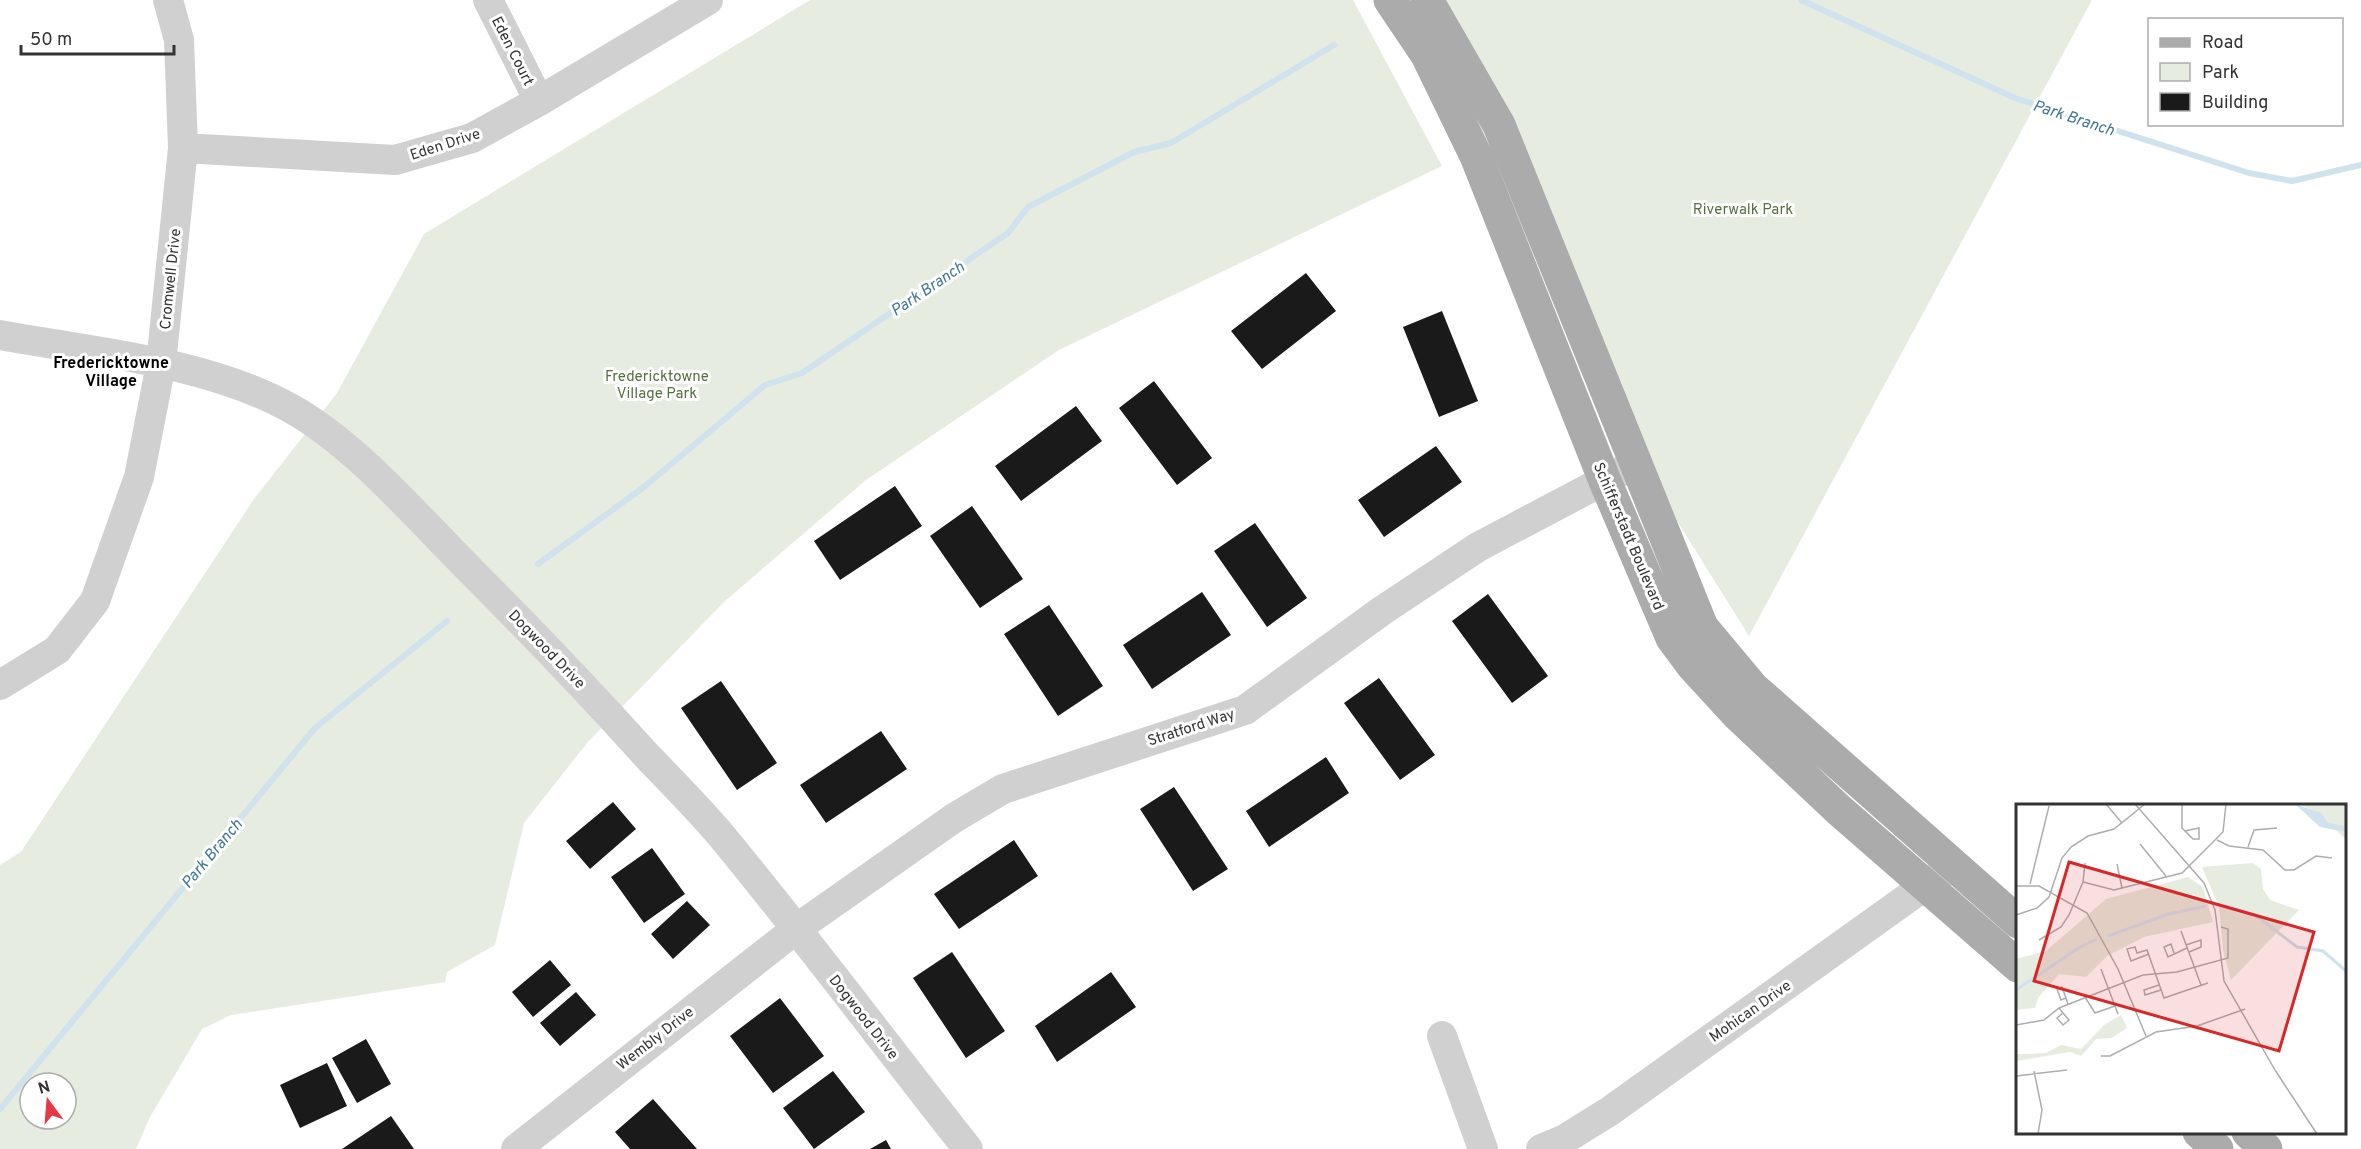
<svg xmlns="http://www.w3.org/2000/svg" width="2361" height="1149" font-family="Overpass,sans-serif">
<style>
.green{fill:#e6ecdf;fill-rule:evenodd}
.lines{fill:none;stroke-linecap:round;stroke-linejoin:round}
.stream{stroke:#cfe2ee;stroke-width:6}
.building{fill:#1a1a1a}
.minor{stroke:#d0d0d0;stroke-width:30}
.major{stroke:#ababab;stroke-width:33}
.labels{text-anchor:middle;stroke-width:6;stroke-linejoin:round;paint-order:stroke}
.street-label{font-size:15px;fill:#333;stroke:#fff}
.park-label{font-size:15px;fill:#56703f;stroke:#fff}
.water-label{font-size:16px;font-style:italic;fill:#3f7597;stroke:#fff}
.neighbourhood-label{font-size:16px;font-weight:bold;fill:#000;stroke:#fff}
.inset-river{fill:none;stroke:#cfe2ee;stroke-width:3}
.inset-road{fill:none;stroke:#adadad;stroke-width:1.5}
.view{fill:#d62828;fill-opacity:0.15;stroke:#d62828;stroke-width:3}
.inset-edge{fill:none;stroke:#333;stroke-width:3}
</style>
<rect width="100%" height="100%" fill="#fff"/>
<!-- green -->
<path class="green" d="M810 0H1353L1442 166 1059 350 866 480 725 601 587 743 524 823 495 945 447 972 445 982 231 1015 202 1029 150 1117 136 1149H0V865L21 852 254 499 337 393 424 234ZM30 1083H66V1119H30Z
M1443 0H2092L1749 636 1597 393 1474 124Z"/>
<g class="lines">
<!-- stream -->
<path class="stream" d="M1801 0 2015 98 2249 173 2292 181 2361 165
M538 564 644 487 765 385 802 373 1008 233 1028 207 1134 152 1171 143 1334 45
M0 1109 315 728 447 621"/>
</g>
<!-- building -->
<path class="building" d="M1306 273 1336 311 1262 369 1231 331Z
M1442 311 1478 401 1439 417 1403 327Z
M1154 381 1212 458 1177 485 1119 408Z
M1076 406 1102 441 1021 501 995 466Z
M1436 446 1462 482 1384 537 1358 500Z
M895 486 922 526 840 580 814 541Z
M972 506 1023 579 980 608 930 536Z
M1255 523 1307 598 1267 627 1214 551Z
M1202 592 1231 635 1152 689 1123 645Z
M1488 594 1548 676 1512 703 1452 621Z
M1049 605 1103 686 1058 716 1004 634Z
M1379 678 1435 755 1400 780 1344 703Z
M721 681 777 763 737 790 681 708Z
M881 731 907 769 826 823 800 785Z
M1326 757 1349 793 1269 847 1246 811Z
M1174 787 1228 869 1193 891 1140 809Z
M613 802 636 829 590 869 566 841Z
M1014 840 1038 876 959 929 934 894Z
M652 848 685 894 644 923 611 877Z
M687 901 710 925 673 959 651 934Z
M952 952 1005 1031 966 1058 913 978Z
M550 960 571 985 533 1017 512 992Z
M1111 972 1136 1007 1057 1062 1035 1026Z
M576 992 596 1015 560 1046 540 1023Z
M780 998 824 1056 773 1093 730 1036Z
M366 1039 391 1084 357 1103 332 1058Z
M327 1063 347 1106 300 1128 280 1085Z
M833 1071 865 1112 814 1149 783 1108Z
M653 1099 697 1149H630L615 1132Z
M391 1116 414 1149H342Z
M886 1140 891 1149H870Z"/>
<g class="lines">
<!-- minor -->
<path class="minor" d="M488 0 539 101
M183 148 395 160 472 138 539 101 708 0
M0 335C93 352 209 362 292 409 356 445 419 519 471 571 532 632 591 694 648 757 672 782 697 807 720 834 805 937 885 1044 968 1149
M0 685 57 650 95 601 139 477 161 364 183 148 179 40 168 0
M1442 1036 1483 1149
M516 1149 796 929 954 818 1003 789 1245 710 1383 610 1478 547 1637 463
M1541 1149 1565 1139 1610 1111 1944 872"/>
<!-- major -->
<path class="major" d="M1390 0 1427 55 1476 156 1605 481 1672 638 1692 665 1738 715 1839 810 2018 966
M1427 0 1499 125 1702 627 1753 688 2018 922
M2199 1132 2217 1149
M2248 1132 2266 1149"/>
</g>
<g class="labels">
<!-- street labels -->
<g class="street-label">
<text transform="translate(513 51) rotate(63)" y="5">Eden Court</text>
<text transform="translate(445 144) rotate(-18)" y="5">Eden Drive</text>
<text transform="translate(170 279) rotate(-84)" y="5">Cromwell Drive</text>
<text transform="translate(1629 536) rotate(67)" y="5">Schifferstadt Boulevard</text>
<text transform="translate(547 649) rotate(46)" y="5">Dogwood Drive</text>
<text transform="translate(1191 727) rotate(-18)" y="5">Stratford Way</text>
<text transform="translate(1750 1011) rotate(-35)" y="5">Mohican Drive</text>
<text transform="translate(864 1017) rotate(52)" y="5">Dogwood Drive</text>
<text transform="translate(655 1038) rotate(-38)" y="5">Wembly Drive</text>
</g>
<!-- park labels -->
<g class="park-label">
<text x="1743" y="214">Riverwalk Park</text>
<text x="657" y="381">Fredericktowne<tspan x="657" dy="17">Village Park</tspan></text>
</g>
<!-- water labels -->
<g class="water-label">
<text transform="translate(2074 117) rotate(18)" y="6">Park Branch</text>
<text transform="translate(927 288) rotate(-34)" y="6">Park Branch</text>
<text transform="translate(211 853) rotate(-50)" y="6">Park Branch</text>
</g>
<!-- neighbourhood labels -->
<g class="neighbourhood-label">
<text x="111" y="368">Fredericktowne<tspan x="111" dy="18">Village</tspan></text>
</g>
</g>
<!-- overview -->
<g transform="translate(2016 804)">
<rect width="330" height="330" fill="#fff"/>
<path d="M285 0H330V35L298 8ZM237 59 245 65 247 85 254 96 283 106 215 176 207 146 203 103 186 63ZM172 73 187 83 197 118 128 133 91 152 70 173 43 170 22 194 19 204 0 206V155L30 147 90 95ZM105 211 111 224 96 234 80 235 65 252 54 248 0 257V250L30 249 45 241 65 245 88 221Z" fill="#e6ecdf"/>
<path d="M279 0 305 9 312 19 330 22V28L304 23Z" fill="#cfe2ee"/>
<path class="inset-river" d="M208 101 238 110 281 143 307 147 330 167M92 132 153 110 190 102M0 186 64 143 81 135"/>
<path class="inset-road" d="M90 0 106 19M119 0 188 79 199 106 208 177 259 266 301 330M166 0V24L177 35H183V24L169 27M201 36 213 42 247 46 269 66H278L300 52 316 54M124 40 150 72M232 43 238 26 261 24M101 60 106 84M67 78 98 86 166 69 207 28 210 0M14 80 33 2M0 82H23L71 109 102 165 130 232M0 111 21 104 33 93 46 54 55 43 72 32 98 25 129 0M165 127 185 181M23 136 45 123 53 111 67 78 69 59M170 141 185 136V143L173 148M158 149 155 140 148 143 152 153 171 144M133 150 115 157 111 145 119 143 121 149 131 146 148 194 192 179M85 165 102 210M143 181 128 186 129 191 145 186M69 193 79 209 99 202M50 194 45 196 41 185 46 183 50 194 52 200M43 204 47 209 53 216 47 221 41 214 47 209M0 221 28 216 43 204 127 171 161 168 212 154V125L205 123M85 252H94L140 228 181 222 229 205M18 267 26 306 22 330M0 272 51 266"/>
<path class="view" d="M53 58 298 128 263 247 18 177Z"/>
<rect width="330" height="330" class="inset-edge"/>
</g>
<!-- legend -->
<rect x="2148" y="18" width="195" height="108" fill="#ffffff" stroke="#adadad" stroke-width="1.5"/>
<rect x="2160" y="38" width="30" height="9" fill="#ababab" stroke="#adadad" stroke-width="1.5"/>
<text x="2202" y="48" font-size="18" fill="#333333">Road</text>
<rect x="2160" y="63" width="30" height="18" fill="#e6ecdf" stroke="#adadad" stroke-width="1.5"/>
<text x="2202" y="78" font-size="18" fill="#333333">Park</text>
<rect x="2160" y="93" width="30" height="18" fill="#1a1a1a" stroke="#adadad" stroke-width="1.5"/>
<text x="2202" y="108" font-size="18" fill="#333333">Building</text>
<!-- north arrow -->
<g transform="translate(48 1101) rotate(344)"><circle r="28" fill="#ffffff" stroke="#adadad" stroke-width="1.5"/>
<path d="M0-4.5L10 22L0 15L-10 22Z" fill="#e63946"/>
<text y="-9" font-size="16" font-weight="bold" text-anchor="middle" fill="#333333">N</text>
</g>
<!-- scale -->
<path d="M21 45v9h153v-9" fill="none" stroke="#333333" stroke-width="3"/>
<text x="30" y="45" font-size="18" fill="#333333" stroke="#ffffff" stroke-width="4.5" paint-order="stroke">50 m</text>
</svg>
